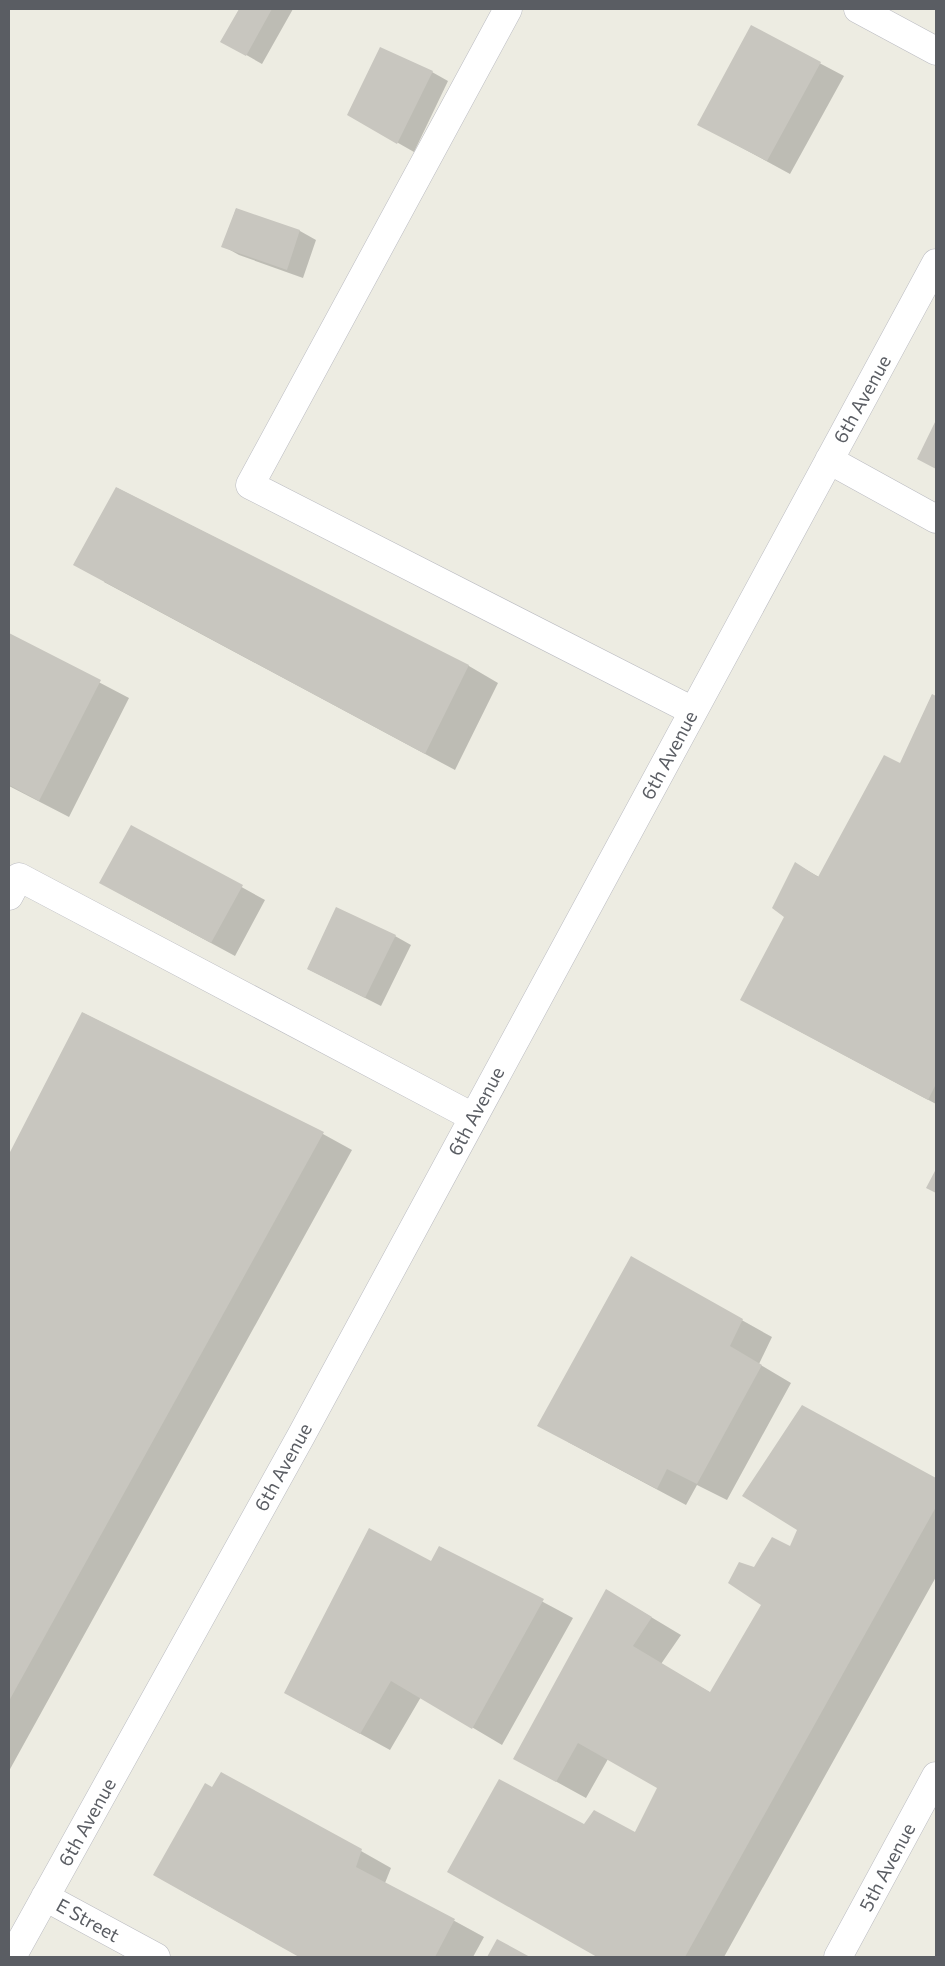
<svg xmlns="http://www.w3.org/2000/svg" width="945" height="1966" font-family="Commissioner,sans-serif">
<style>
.shadow{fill:#0003}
.building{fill:#c8c6bf}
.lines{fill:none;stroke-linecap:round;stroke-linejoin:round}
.minor-casing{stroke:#babbc1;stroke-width:29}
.minor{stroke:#fff;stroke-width:28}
.labels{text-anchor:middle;stroke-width:4.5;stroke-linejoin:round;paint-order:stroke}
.street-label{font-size:19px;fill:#5a5d63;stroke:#fff}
</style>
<rect width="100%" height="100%" fill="#edece2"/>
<!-- shadow -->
<path class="shadow" d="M240 9H293L262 64 222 41Z
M751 27 844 76 790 174 722 137Z
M432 72 448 81 414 152 349 115Z
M236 209 300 231 316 240 303 278 239 255 223 246Z
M117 488 469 666 498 683 455 770 104 582Z
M9 635 129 698 69 817 9 786Z
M932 695 936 698V1104L771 1016 786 916 796 864 819 877 901 765Z
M131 826 265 900 235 956 124 896Z
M395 936 411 945 381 1006 308 969Z
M83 1013 323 1134 352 1150 9 1771V1156Z
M631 1258 772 1337 759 1364 791 1383 727 1500 697 1485 686 1505 568 1442Z
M803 1407 936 1479V1577L724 1957H599L449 1872 635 1833 659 1788 608 1759 586 1798 515 1759 636 1608 681 1635 661 1664 711 1693 763 1605 754 1568 791 1547 799 1529Z
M440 1547 573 1618 502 1745 421 1697 390 1750 315 1709 431 1562Z
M361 1851 391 1868 385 1883 484 1937 473 1957H301L184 1892Z"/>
<!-- building -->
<path class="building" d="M239 9H272L246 56 220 42Z
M751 25 821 62 767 161 697 125Z
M380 47 433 71 397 144 347 115Z
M236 208 300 230 287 270 221 247Z
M936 420V469L917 459Z
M116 487 469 665 425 754 73 565Z
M9 633 101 680 39 801 9 785Z
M932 694 936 696V1084L928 1100 740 1000 784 917 772 908 795 862 818 877 884 755 900 763Z
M131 825 243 885 211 943 99 883Z
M336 907 396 935 365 998 307 969Z
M82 1012 324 1132 9 1701V1154Z
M936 1169V1193L926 1188Z
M631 1256 743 1319 730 1346 762 1365 697 1484 667 1469 657 1489 537 1426Z
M802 1405 936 1478V1507L685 1957H597L447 1872 499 1779 584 1824 594 1810 635 1832 657 1788 578 1743 556 1782 513 1759 606 1589 652 1617 633 1646 710 1692 761 1605 728 1583 739 1562 754 1567 772 1537 790 1546 797 1530 742 1496Z
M369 1528 431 1561 439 1546 544 1599 472 1729 391 1681 360 1734 284 1693Z
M221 1772 362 1849 356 1867 455 1919 435 1957H299L153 1875 205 1783 212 1787Z
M497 1939 530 1957H487Z"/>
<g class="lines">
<!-- minor casing -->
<g class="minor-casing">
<path id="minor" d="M508 9 250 485 693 711
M858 9 936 51
M829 460 936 519
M9 896 19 877 473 1117
M45 1897 156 1957
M12 1957 301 1436 936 263
M838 1957 936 1776"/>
</g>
<!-- minor -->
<use href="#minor" class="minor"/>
</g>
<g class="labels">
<!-- street labels -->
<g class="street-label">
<text transform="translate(862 399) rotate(-61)" y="7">6th Avenue</text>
<text transform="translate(669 755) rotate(-62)" y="7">6th Avenue</text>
<text transform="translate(476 1111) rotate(-62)" y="7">6th Avenue</text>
<text transform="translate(283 1467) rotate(-61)" y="7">6th Avenue</text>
<text transform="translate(87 1822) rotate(-61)" y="7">6th Avenue</text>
<text transform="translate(887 1867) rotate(-62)" y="7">5th Avenue</text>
<text transform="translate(88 1920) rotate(29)" y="7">E Street</text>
</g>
</g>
<!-- border -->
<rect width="945" height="1966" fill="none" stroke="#5a5d63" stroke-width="20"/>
</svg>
